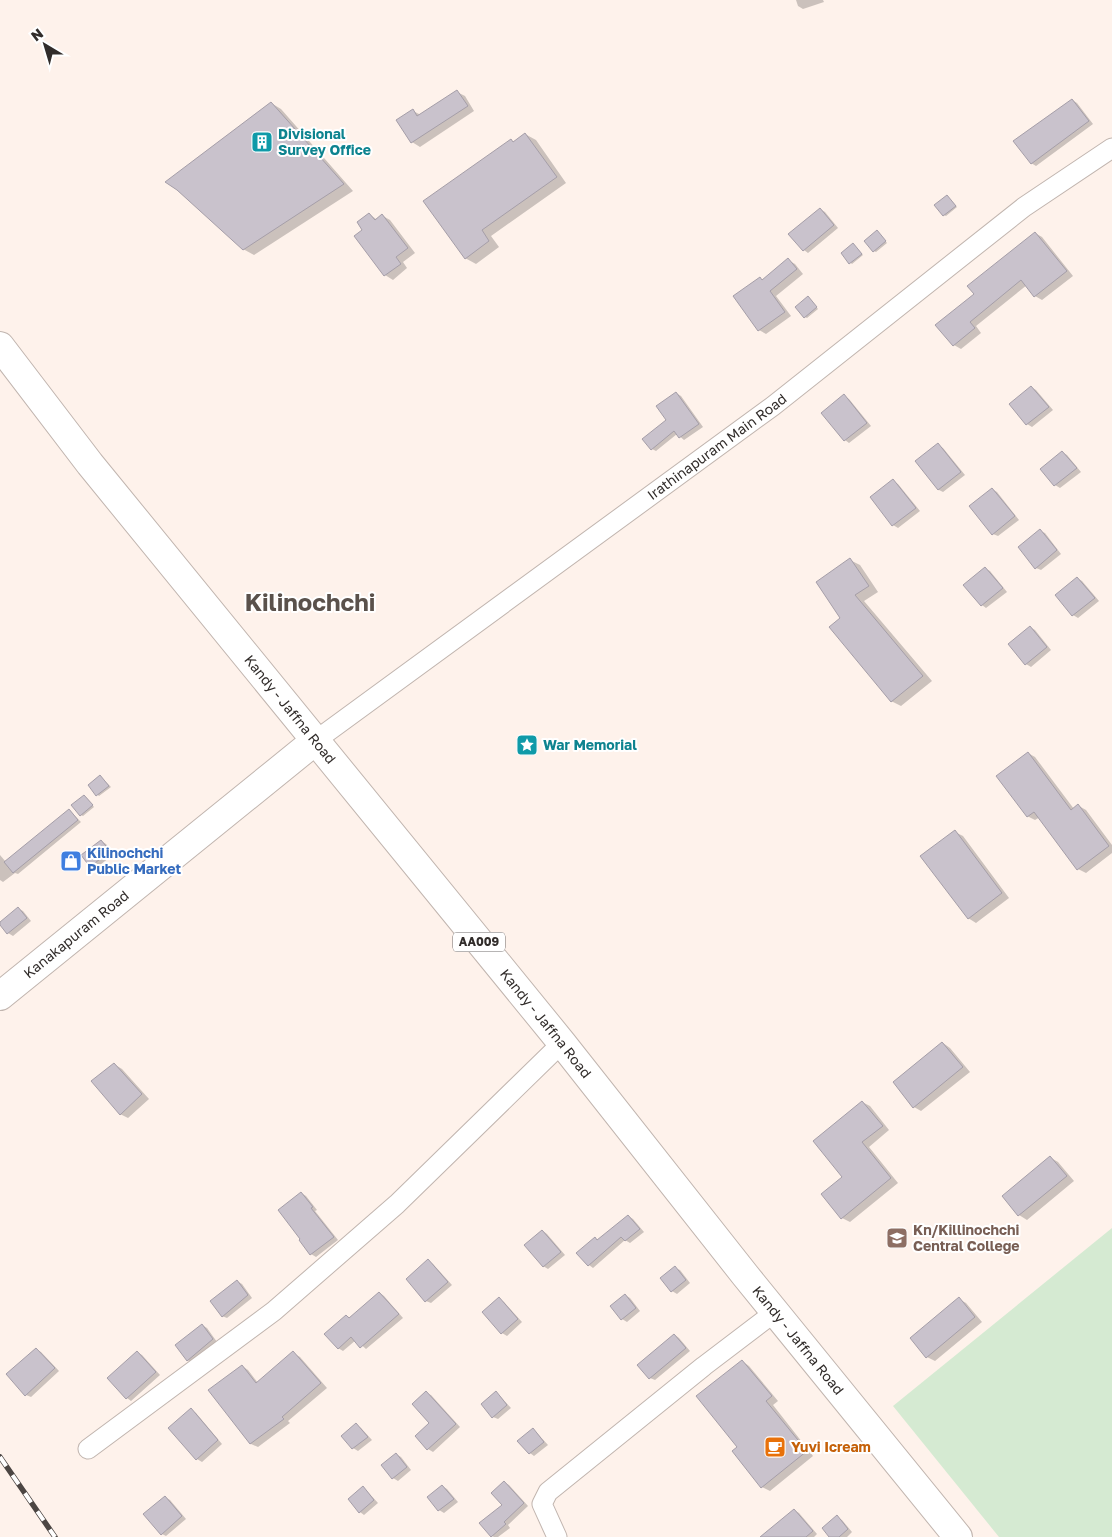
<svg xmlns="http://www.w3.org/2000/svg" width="1112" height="1537" font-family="'Golos Text',sans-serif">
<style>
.pitch{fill:#d5ead2}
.shadow{fill:#0003}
.building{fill:#c9c2cc;stroke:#a59ea8}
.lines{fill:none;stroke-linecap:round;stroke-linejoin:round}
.street-casing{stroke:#c1b5af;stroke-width:21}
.secondary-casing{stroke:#c1b5af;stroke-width:30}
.highway-casing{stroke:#c1b5af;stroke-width:30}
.street{stroke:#fff;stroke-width:19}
.secondary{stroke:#fff;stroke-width:28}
.highway{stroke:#fff;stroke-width:28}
.rail-casing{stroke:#4c4643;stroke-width:5.5}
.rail{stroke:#fff;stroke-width:4;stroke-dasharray:11;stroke-linecap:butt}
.labels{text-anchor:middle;stroke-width:4;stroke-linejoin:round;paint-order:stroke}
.shield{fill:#fff;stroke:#6f6b6a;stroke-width:1}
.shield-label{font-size:12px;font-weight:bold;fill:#312c2a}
.culture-label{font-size:14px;font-weight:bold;fill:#0d838f;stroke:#fff;text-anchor:start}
.street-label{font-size:14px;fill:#312c2a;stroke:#fff}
.shop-label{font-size:14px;font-weight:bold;fill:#366cbe;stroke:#fff;text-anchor:start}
.education-label{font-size:14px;font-weight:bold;fill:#785e54;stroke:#fff;text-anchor:start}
.food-label{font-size:14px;font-weight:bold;fill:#c56008;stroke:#fff;text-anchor:start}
.town-label{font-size:24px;font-weight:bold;fill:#5a514b;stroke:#fff}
</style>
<rect width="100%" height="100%" fill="#fef2eb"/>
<!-- pitch -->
<path class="pitch" d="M1112 1228V1537H999L893 1406Z"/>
<!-- shadow -->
<path class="shadow" d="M796 0H823L824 2 803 9 798 6Z
M457 92 465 96 474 111 420 147 412 142 413 111 421 115Z
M1072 100 1077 103 1093 124 1036 166 1031 163Z
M271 103 281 109 353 191 254 255 243 249Z
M525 134 536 140 566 183 491 236 499 247 476 264 465 258 511 141 514 143Z
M947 196 957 207 946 216 944 215Z
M820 209 825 212 838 228 808 253 804 250Z
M369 214 376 219 383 216 390 220 415 253 403 262 407 268 393 280 385 275 356 236 364 230Z
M879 233 887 243 876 252 874 251Z
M1035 233 1042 237 1073 276 1042 300 1035 296 1027 285 976 326 981 333 961 349 954 345 937 325 976 294Z
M853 244 863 255 852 264 842 254Z
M788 260 795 264 803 274 776 296 791 316 766 334 759 330 763 281Z
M810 299 818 309 807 318 805 317Z
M1031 387 1036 390 1053 410 1032 427 1027 424 1011 404Z
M676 393 681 396 703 427 684 440 677 434 656 451 652 449 668 420Z
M844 396 849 399 871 426 849 443 845 440Z
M938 445 943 448 965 475 943 492 939 490Z
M1062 452 1067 455 1081 472 1060 488 1055 485Z
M893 481 898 484 920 511 898 528 893 525 871 498Z
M992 489 997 492 1019 520 998 536 993 534Z
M1040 531 1045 533 1061 554 1041 570 1036 568Z
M850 560 860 565 878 592 864 601 932 681 901 706 891 701 842 619Z
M986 569 990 571 1007 592 986 608 982 605Z
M1077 578 1082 581 1099 601 1078 618 1073 615 1057 595Z
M1030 627 1035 630 1051 650 1031 667 1026 664Z
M1028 753 1035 757 1074 809 1079 806 1086 810 1112 845V853L1086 873 1078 869 1040 817 1035 820 1027 816Z
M100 776 111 787 99 796 89 786Z
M86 797 94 807 83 816 81 815Z
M69 810 81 822 18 874 15 873 3 882 0 880V855L6 862Z
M955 832 963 836 1009 898 976 923 968 918Z
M101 841 106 844 114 854 96 868 91 866Z
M19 909 23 911 31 921 13 936 8 933Z
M943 1043 950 1048 970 1072 921 1111 914 1107Z
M114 1064 122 1069 149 1099 128 1118 120 1114Z
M862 1102 870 1106 889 1130 869 1147 898 1183 850 1222 842 1218 843 1177Z
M1051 1158 1058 1162 1074 1181 1027 1220 1019 1215 1003 1197Z
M301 1193 306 1196 317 1210 315 1211 338 1240 316 1257 311 1254Z
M628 1216 633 1219 644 1232 630 1243 625 1240 593 1268 589 1265 595 1239 599 1241Z
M543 1231 547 1234 565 1255 548 1269 543 1266Z
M429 1261 433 1264 452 1285 431 1303 426 1301Z
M675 1268 680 1270 690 1283 677 1294 672 1291 662 1278Z
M237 1281 242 1284 252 1298 227 1318 222 1316Z
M380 1293 384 1296 403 1318 366 1349 356 1340 343 1351 338 1348 347 1316 351 1318Z
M625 1295 630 1298 640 1311 627 1322 622 1319Z
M499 1299 504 1302 522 1322 507 1336 502 1333Z
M959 1299 966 1303 982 1322 935 1361 927 1357Z
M202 1325 207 1328 217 1342 192 1362 187 1360Z
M675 1335 679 1338 690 1351 655 1380 650 1378Z
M36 1349 41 1352 59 1371 31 1397 26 1395Z
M137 1352 142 1355 160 1375 131 1401 127 1398Z
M293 1353 300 1357 327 1388 288 1421 290 1423 258 1447 251 1444 210 1391 242 1366 248 1370 258 1383Z
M742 1361 749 1366 778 1401 773 1405 813 1456 770 1491 762 1487 739 1447Z
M426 1393 431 1395 460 1427 433 1452 428 1449 431 1423Z
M496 1393 500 1396 511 1408 498 1419 493 1417Z
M191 1410 196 1413 222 1444 202 1462 197 1459Z
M356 1425 361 1428 372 1440 358 1451 353 1448 343 1436Z
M533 1430 537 1433 548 1445 534 1456 530 1453Z
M396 1454 401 1457 411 1470 398 1481 393 1478 383 1466Z
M504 1482 509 1485 528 1506 508 1525 510 1528 498 1537H494L492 1536 503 1505Z
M442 1486 447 1489 458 1502 444 1513 439 1510 429 1497Z
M363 1488 367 1491 378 1503 364 1515 360 1512Z
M165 1497 170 1500 186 1519 166 1536 162 1534Z
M794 1510 799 1513 817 1534 814 1537H762Z
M837 1517 842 1520 852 1532 847 1537H831Z"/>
<!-- building -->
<path class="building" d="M457 90 468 106 411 143 396 120 413 109 417 116Z
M1072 99 1089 121 1031 164 1013 141Z
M271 102 344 184 243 250 177 190 165 182Z
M525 133 557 177 482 230 489 241 465 259 423 201 511 139 513 142Z
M947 195 956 206 943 216 934 205Z
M820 208 834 225 803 251 788 234Z
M369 213 375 220 382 214 408 248 396 257 401 264 384 276 354 236 362 230 357 222Z
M877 230 886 241 873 252 864 241Z
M1035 232 1067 271 1034 297 1021 280 970 322 975 328 953 346 935 325 974 294 967 286Z
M853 243 862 254 849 264 841 253Z
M788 258 797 269 770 291 785 312 758 331 733 296 760 277 762 280Z
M808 296 817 307 804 318 795 307Z
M1031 386 1049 407 1026 425 1009 404Z
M676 392 699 424 679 438 674 431 651 450 642 439 666 420 656 406Z
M844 394 867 423 844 441 821 413Z
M938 443 961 472 938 490 915 461Z
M1062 451 1077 468 1054 486 1040 469Z
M893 479 916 508 892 526 870 497Z
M992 488 1015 516 992 535 969 506Z
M1040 529 1057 550 1035 569 1018 547Z
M850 558 869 586 855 595 923 676 891 702 829 627 840 618 816 582Z
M985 567 1003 588 981 606 963 585Z
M1077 577 1095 598 1072 616 1055 595Z
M1030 626 1047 647 1025 665 1008 644Z
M1028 752 1071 810 1078 804 1109 846 1077 870 1034 812 1027 817 996 776Z
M100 775 109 786 96 796 88 785Z
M84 795 93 805 80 816 71 805Z
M69 809 78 820 13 873 4 862Z
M955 830 1002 893 968 919 920 856Z
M101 840 110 851 90 867 81 855Z
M18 907 27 918 7 934 0 925V922Z
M942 1042 963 1067 913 1108 893 1082Z
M114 1063 142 1094 120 1115 91 1081Z
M862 1101 883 1126 862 1142 891 1178 841 1219 821 1194 842 1177 813 1141Z
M1050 1156 1067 1176 1018 1216 1002 1196Z
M301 1192 313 1207 311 1208 334 1237 310 1255 299 1240 300 1239 278 1210Z
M628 1215 640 1229 625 1241 621 1237 588 1266 576 1253 595 1237 597 1240Z
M542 1230 561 1252 543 1267 524 1245Z
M428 1259 448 1282 425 1302 406 1279Z
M675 1266 686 1280 671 1292 660 1278Z
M237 1280 248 1295 222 1317 210 1301Z
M379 1292 399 1314 360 1348 351 1337 338 1349 324 1334 346 1315 349 1318Z
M625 1294 636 1308 621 1320 610 1306Z
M499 1297 518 1319 501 1334 482 1312Z
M959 1297 975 1317 926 1358 910 1338Z
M202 1324 213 1339 187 1361 175 1345Z
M674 1334 686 1348 649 1379 637 1365Z
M36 1348 55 1368 25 1396 6 1374Z
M137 1351 156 1372 126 1399 107 1378Z
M293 1351 321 1383 282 1417 284 1419 250 1444 208 1390 242 1365 256 1383Z
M742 1360 772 1396 766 1401 807 1451 761 1488 732 1451 737 1447 696 1396Z
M426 1391 456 1424 427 1450 415 1436 429 1423 412 1404Z
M496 1391 507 1405 492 1418 481 1404Z
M191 1408 218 1440 196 1460 168 1428Z
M356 1423 368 1437 352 1449 341 1436Z
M533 1428 544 1442 529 1454 517 1441Z
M396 1453 407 1467 392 1479 381 1465Z
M504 1481 524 1503 504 1522 506 1524 491 1537 479 1523 502 1505 491 1493Z
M442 1485 454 1499 438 1511 427 1497Z
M363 1486 374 1500 359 1513 348 1499Z
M165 1496 182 1516 161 1535 143 1514Z
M794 1509 813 1531 806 1537H760Z
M837 1515 848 1529 839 1537H829L822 1528Z"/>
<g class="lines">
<!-- street casing -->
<g class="street-casing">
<g id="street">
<path id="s1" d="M315 741 773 406 1024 207 1112 148"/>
<path d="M88 1449 274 1311 397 1204 562 1043"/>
<path d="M557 1537 542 1504 548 1492 704 1366 775 1312"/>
</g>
</g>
<!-- secondary casing -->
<g class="secondary-casing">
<g id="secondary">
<path id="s2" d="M0 996 315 741"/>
</g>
</g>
<!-- highway casing -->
<g class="highway-casing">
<g id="highway">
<path id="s3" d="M0 346 90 464 562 1043 745 1275 958 1537"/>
</g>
</g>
<!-- street -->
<use href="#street" class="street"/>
<!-- secondary -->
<use href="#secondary" class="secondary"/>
<!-- highway -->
<use href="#highway" class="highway"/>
<!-- rail casing -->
<g class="rail-casing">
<path id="rail" d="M0 1457 55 1537"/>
</g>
<!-- rail -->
<use href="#rail" class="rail"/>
</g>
<!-- icons -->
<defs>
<g id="building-square" transform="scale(1.125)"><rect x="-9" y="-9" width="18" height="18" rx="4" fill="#0f9aa8" stroke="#fff"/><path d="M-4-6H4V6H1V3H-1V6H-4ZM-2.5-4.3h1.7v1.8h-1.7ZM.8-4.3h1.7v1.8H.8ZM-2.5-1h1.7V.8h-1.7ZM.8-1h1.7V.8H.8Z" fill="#fff"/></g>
<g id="sight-square" transform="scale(1.125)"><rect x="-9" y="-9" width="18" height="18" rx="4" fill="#0f9aa8" stroke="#fff"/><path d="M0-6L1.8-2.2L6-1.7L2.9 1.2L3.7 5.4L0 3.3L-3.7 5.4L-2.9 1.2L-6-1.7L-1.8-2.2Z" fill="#fff"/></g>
<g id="shop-square" transform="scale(1.125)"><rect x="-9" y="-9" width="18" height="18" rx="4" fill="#3f7fe0" stroke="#fff"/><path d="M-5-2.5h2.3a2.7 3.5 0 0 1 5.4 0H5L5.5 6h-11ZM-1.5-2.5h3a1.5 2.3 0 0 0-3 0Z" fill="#fff"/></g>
<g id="school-square" transform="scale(1.125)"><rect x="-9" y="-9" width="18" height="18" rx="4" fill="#8d6e63" stroke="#fff"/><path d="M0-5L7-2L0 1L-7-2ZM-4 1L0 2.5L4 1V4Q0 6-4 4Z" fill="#fff"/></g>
<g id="cafe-square" transform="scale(1.125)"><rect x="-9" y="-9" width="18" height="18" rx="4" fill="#e8710a" stroke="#fff"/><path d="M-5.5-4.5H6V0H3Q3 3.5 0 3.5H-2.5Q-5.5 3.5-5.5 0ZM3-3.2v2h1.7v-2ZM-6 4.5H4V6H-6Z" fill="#fff"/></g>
</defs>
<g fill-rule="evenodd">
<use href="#building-square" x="262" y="142"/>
<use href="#sight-square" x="527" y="745"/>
<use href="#shop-square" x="71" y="861"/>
<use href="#school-square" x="897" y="1238"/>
<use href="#cafe-square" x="775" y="1447"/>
</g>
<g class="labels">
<!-- shield labels -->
<rect class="shield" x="453" y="932.5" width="52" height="19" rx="4"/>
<g class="shield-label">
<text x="479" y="946">AA009</text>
</g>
<!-- culture labels -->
<g class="culture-label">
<text x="278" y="139">Divisional<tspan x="278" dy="16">Survey Office</tspan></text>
<text x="543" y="750">War Memorial</text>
</g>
<!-- street labels -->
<g class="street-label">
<text dy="5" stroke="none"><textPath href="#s1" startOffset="498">Irathinapuram Main Road</textPath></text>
<text dy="5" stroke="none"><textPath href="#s3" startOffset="465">Kandy - Jaffna Road</textPath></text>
<text dy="5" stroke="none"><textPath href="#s2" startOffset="98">Kanakapuram Road</textPath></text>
<text dy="5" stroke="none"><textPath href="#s3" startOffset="870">Kandy - Jaffna Road</textPath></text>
<text dy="5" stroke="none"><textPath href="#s3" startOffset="1275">Kandy - Jaffna Road</textPath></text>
</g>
<!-- shop labels -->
<g class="shop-label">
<text x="87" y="858">Kilinochchi<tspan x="87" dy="16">Public Market</tspan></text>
</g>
<!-- education labels -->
<g class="education-label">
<text x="913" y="1235">Kn/Killinochchi<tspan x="913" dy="16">Central College</tspan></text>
</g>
<!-- food labels -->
<g class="food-label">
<text x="791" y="1452">Yuvi Icream</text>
</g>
<!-- town labels -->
<g class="town-label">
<text x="310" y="611">Kilinochchi</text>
</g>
</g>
<!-- north arrow -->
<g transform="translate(45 45) rotate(322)" stroke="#ffffff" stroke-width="4" paint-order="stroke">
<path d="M0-4L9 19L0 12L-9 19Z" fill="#312c2a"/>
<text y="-8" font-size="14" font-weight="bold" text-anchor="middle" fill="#312c2a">N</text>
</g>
</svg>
